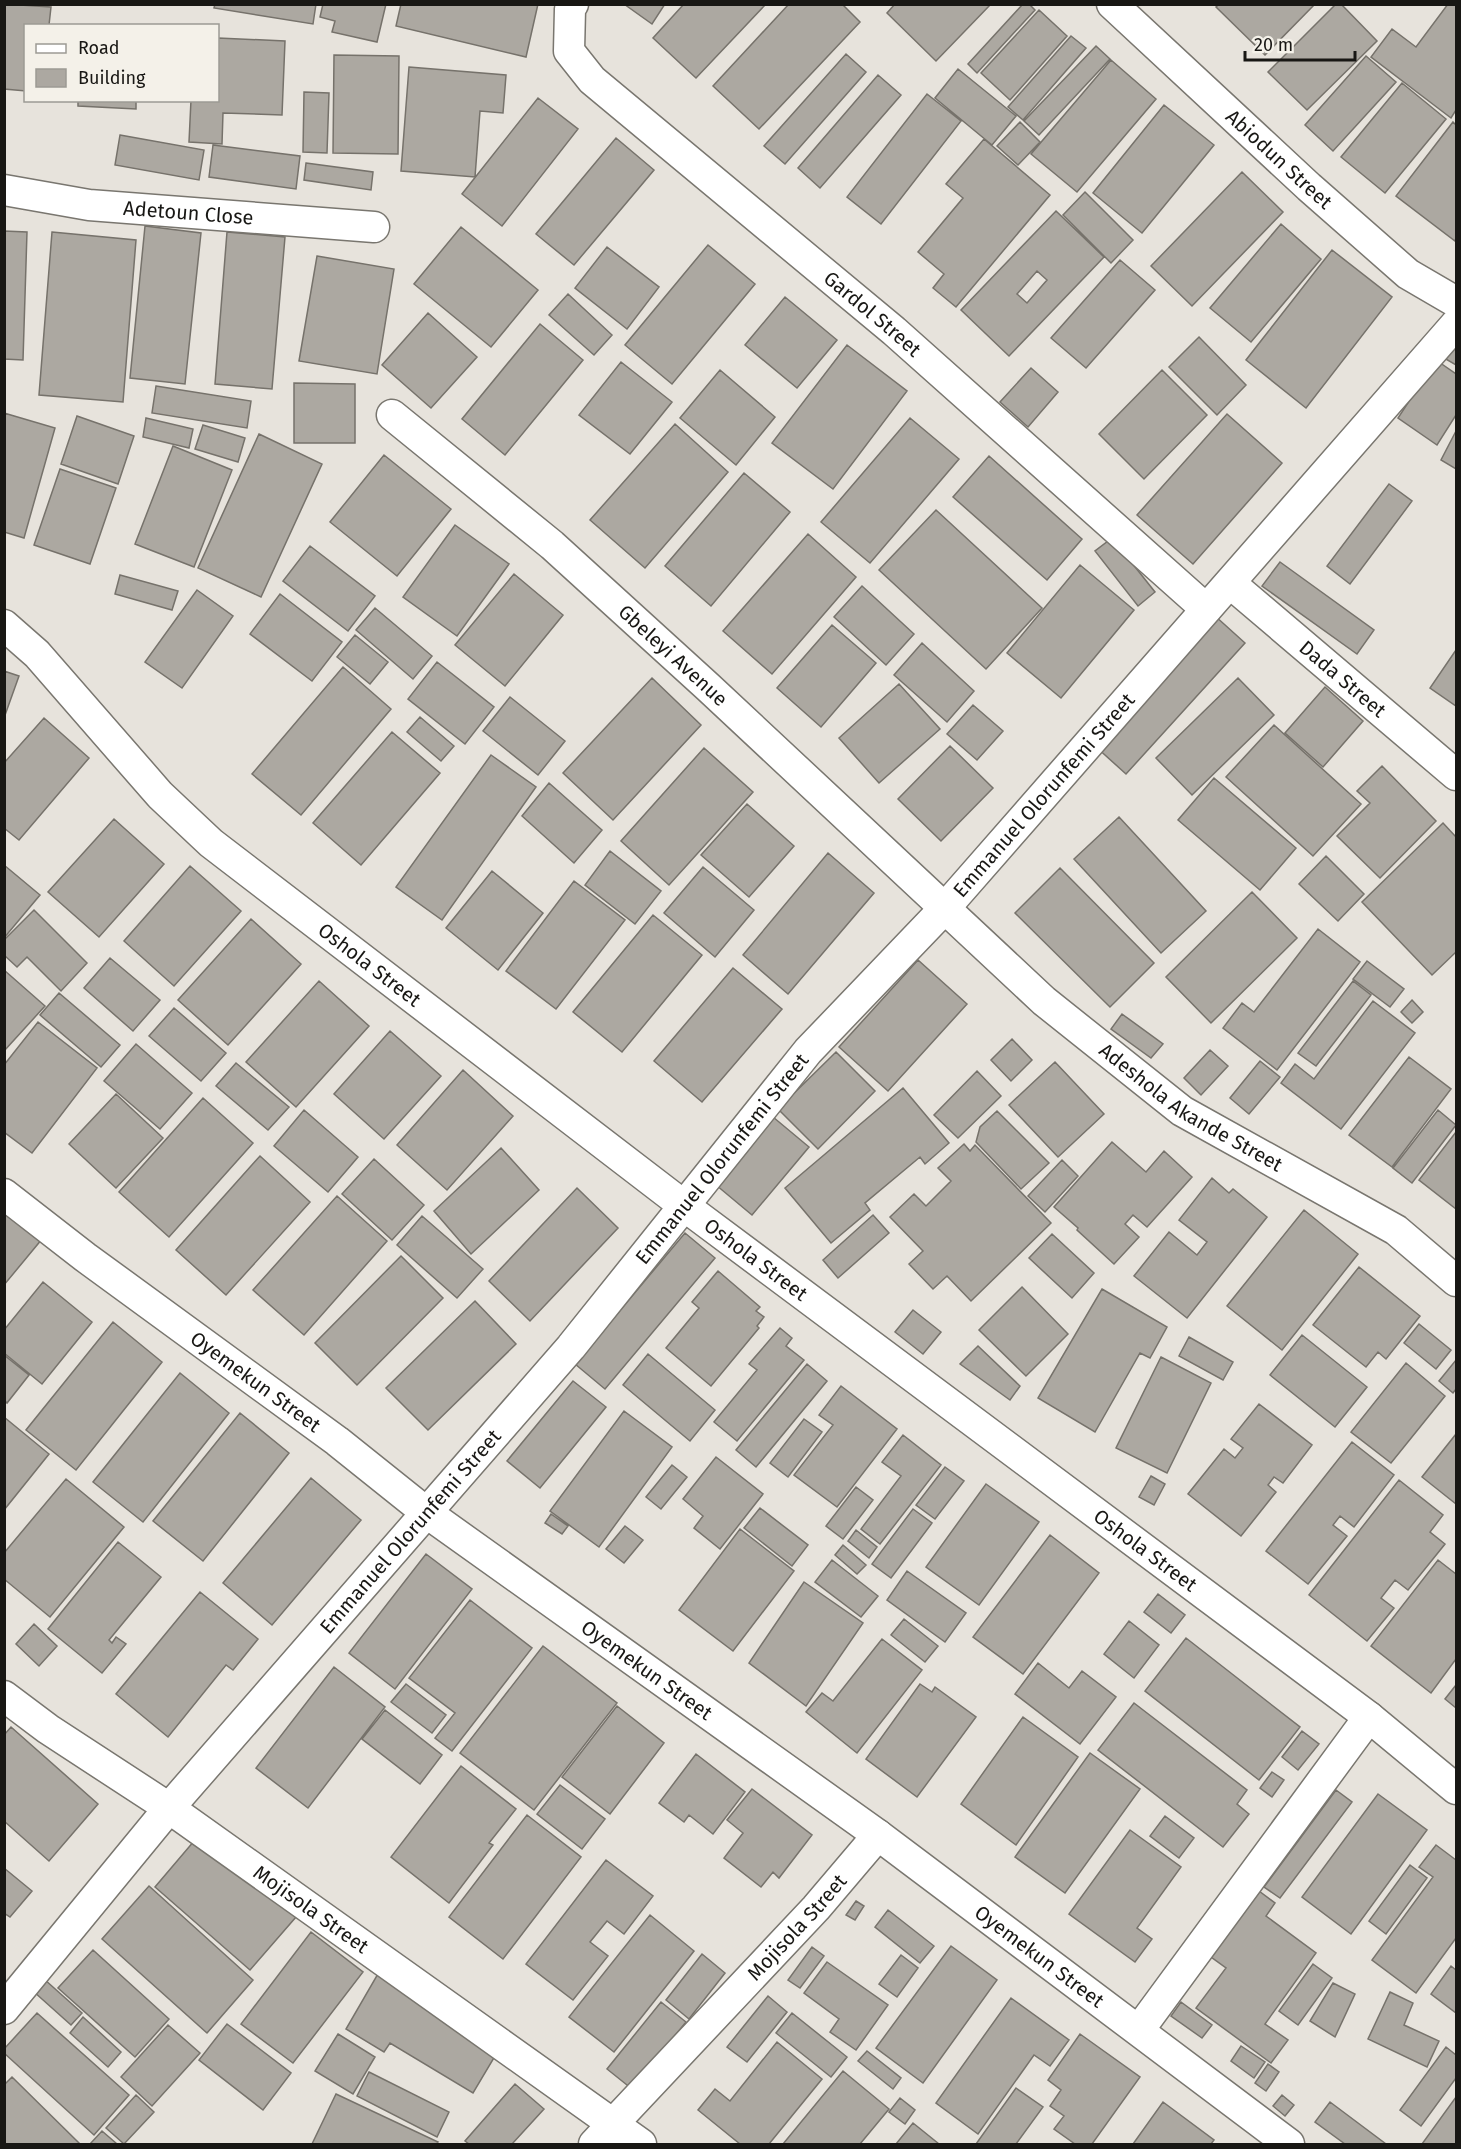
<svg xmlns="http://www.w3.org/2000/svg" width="1461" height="2149" font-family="'Fira Sans',sans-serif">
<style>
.building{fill:#aca8a1;stroke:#76726b;stroke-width:1.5;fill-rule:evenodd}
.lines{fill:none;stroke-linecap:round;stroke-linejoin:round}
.street-casing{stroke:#79766f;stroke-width:33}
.street{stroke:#fff;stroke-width:30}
.labels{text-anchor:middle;stroke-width:4.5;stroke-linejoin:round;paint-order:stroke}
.street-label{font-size:20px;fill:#181714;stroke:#f4f1e9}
</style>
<rect width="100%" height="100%" fill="#e7e3dc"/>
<!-- building -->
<path class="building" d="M4 4 51 7 49 25 26 26V91L4 89Z
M215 4H316L313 24 214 8Z
M323 4H386L377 42 332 32 335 21 320 17Z
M401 4H538L526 57 396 26Z
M624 4H665L652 24Z
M684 4H766L696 78 653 38Z
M789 4H842L860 22 759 129 713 86Z
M895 4H991L936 61 887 13Z
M1023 4H1029L1035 10 977 73 968 64Z
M1219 4H1315L1265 55 1216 7Z
M1336 4H1341L1377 41 1307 110 1268 72Z
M1448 4 1456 5V110L1451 118 1371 57 1392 29 1416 47Z
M1039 10 1067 36 1010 100 981 73Z
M1071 36 1086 48 1023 120 1008 107Z
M218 38 285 41 282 115 223 113 222 144 189 142 191 100H218Z
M1096 46 1110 59 1039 135 1024 121Z
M846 54 866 72 785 164 764 146Z
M334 55 399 56 398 154 333 153Z
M1366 56 1396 82 1333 151 1305 125Z
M1111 60 1156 99 1077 192 1031 154Z
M409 67 506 75 503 113 480 111 475 177 401 171Z
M958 69 1016 116 992 145 935 98Z
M878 75 901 95 820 188 798 168Z
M1402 83 1446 119 1385 193 1341 157Z
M304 92 329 93 327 153 303 152Z
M927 94 961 121 881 224 847 197Z
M538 98 578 129 502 226 462 194Z
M78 100H136V109L78 106Z
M1164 105 1214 145 1142 233 1093 193Z
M1020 122 1040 142 1018 165 997 146Z
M1453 122 1456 125V238L1455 241 1396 196Z
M120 135 204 150 199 180 115 165Z
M616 138 654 170 574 265 536 234Z
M984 139 1050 195 956 307 933 288 944 274 918 252 963 198 946 184Z
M213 145 300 156 296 189 209 177Z
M306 163 373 172 371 190 304 180Z
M1242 172 1283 212 1192 306 1151 266Z
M1085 192 1133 240 1111 263 1063 215Z
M1056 211 1104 257 1009 356 961 310ZM1037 271 1047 280 1027 303 1017 294Z
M1281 224 1321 259 1251 342 1210 308Z
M145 226 201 233 185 384 130 378Z
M461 227 538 290 491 347 414 284Z
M4 231 27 232 23 360 4 359Z
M52 232 136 240 123 402 39 395Z
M227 232 285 237 272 389 215 384Z
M708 245 755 284 672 384 625 345Z
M607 247 659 287 627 329 575 288Z
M1332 250 1392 297 1306 408 1246 360Z
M317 256 394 269 377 374 299 361Z
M1120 260 1155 290 1086 368 1051 338Z
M568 294 612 335 594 355 549 315Z
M785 297 837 340 797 388 745 345Z
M428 313 477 357 431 408 382 365Z
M540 324 583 360 505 455 462 419Z
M1199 337 1246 385 1217 415 1169 367Z
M1456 340V365L1444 358Z
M847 345 907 391 833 489 772 443Z
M1436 360 1456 374V415L1437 445 1398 418Z
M621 362 672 402 630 454 579 415Z
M1031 368 1058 392 1028 427 1000 402Z
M720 370 775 417 736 465 680 418Z
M1162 370 1207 415 1144 479 1099 434Z
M294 383 355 384V443H294Z
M156 386 251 401 247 428 152 413Z
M4 413 55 428 24 538 4 532Z
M1227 414 1282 463 1193 564 1137 515Z
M77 416 134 436 118 484 61 464Z
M146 418 193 429 189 448 143 437Z
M910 418 959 459 870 563 821 522Z
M675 424 728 472 645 568 590 520Z
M203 425 245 438 238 462 195 449Z
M1456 431V469L1441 460Z
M259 434 322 464 261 597 198 568Z
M173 446 232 470 194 567 135 544Z
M384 455 451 509 397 576 330 522Z
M989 456 1082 539 1047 580 953 497Z
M60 469 116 488 90 564 34 545Z
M744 473 790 512 711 606 665 566Z
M1389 484 1412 501 1350 584 1327 566Z
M936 510 1042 608 986 669 879 570Z
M455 525 509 564 457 636 403 597Z
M808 534 856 577 772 674 723 631Z
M1112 538 1155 592 1138 606 1095 551Z
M310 546 375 596 348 631 283 581Z
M1280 562 1374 630 1357 654 1262 586Z
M1080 565 1134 610 1061 698 1007 653Z
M514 574 563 615 505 686 455 645Z
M120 575 178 591 172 610 115 594Z
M862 586 914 634 886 665 834 617Z
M197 590 233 616 182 688 145 662Z
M280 594 342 642 312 681 250 634Z
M375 608 432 656 413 679 356 630Z
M1214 615 1245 643 1126 774 1095 746Z
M832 625 876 663 821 727 777 688Z
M355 635 388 662 370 684 337 657Z
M922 643 974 691 947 722 894 675Z
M1456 650V706L1430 688Z
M437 662 494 707 465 744 408 699Z
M343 667 391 709 301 815 252 774Z
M4 671 19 676 4 718Z
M652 678 701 725 613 820 563 773Z
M1238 678 1274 715 1192 795 1156 758Z
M899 684 940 729 879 783 839 738Z
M1325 687 1363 721 1323 767 1285 733Z
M510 697 565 741 538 775 483 731Z
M973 705 1003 731 977 760 947 734Z
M420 717 454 746 441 761 407 732Z
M44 718 89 758 19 840 4 828V763Z
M1274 725 1361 804 1313 856 1226 777Z
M392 732 440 773 361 865 313 823Z
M950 746 993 788 941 841 898 799Z
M704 748 753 792 669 885 621 841Z
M491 755 536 787 442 920 396 887Z
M1382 766 1436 821 1380 878 1337 836 1370 803 1357 791Z
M1214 778 1296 848 1260 890 1178 820Z
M549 783 602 830 574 863 522 816Z
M747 804 794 846 749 897 701 855Z
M1119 817 1206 911 1161 953 1074 859Z
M114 819 164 864 99 937 48 892Z
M1443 823 1456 837V952L1432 975 1362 902Z
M610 851 661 891 635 924 585 885Z
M828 853 874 893 788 994 743 955Z
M1326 856 1364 894 1338 921 1299 884Z
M4 865 40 895 4 938Z
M190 866 241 911 174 986 124 941Z
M703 867 754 910 715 957 664 913Z
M1060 868 1154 963 1110 1007 1015 913Z
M492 871 543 913 498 970 446 928Z
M574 881 625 920 556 1009 506 971Z
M1252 892 1297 938 1211 1023 1166 977Z
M34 910 87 963 61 991 27 957 17 967 4 955V940Z
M653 915 702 955 622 1052 573 1012Z
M251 919 301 964 228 1045 178 1000Z
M1318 929 1360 962 1277 1070 1223 1028 1242 1003 1254 1012Z
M110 958 160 1000 133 1031 84 988Z
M918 960 967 1004 888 1091 839 1047Z
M1367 961 1404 989 1390 1007 1353 979Z
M733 968 782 1009 702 1102 654 1061Z
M4 970 45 1006 4 1051Z
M319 981 369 1026 296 1107 246 1062Z
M1353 981 1371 995 1316 1066 1298 1053Z
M59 993 120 1045 101 1067 40 1015Z
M1412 1000 1423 1012 1412 1023 1401 1012Z
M1373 1001 1415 1033 1341 1129 1281 1083 1295 1064 1314 1079Z
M174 1008 226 1053 201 1081 149 1036Z
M1122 1014 1163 1044 1151 1058 1111 1029Z
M38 1022 97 1068 32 1153 4 1132V1065Z
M390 1031 441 1076 384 1139 334 1094Z
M1012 1039 1032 1060 1011 1081 991 1060Z
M136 1044 192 1093 160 1129 104 1081Z
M1210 1050 1228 1066 1201 1095 1184 1078Z
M836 1052 875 1091 818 1149 778 1109Z
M1409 1057 1451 1089 1392 1167 1349 1135Z
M1260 1061 1280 1077 1249 1114 1230 1098Z
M1055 1062 1104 1114 1058 1157 1009 1105Z
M236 1063 289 1107 268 1130 216 1086Z
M463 1070 513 1116 447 1190 397 1145Z
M977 1071 1001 1096 958 1138 934 1115Z
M903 1088 949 1143 925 1164 920 1157 865 1203 870 1210 831 1243 785 1188Z
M116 1094 163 1138 116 1188 69 1144Z
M203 1098 253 1143 169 1237 119 1192Z
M304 1110 358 1157 328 1192 274 1146Z
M1438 1110 1456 1125 1412 1183 1393 1168Z
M997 1111 1049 1163 1021 1189 976 1142 980 1127Z
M773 1117 809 1147 752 1215 716 1185Z
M1456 1132V1209L1419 1180Z
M1112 1142 1146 1172 1164 1151 1192 1177 1147 1227 1133 1215 1125 1224 1139 1237 1114 1264 1077 1230 1078 1228 1054 1207Z
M964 1144 970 1151 975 1145 1051 1223 971 1301 947 1276 933 1289 909 1264 923 1251 890 1217 914 1194 926 1206 951 1181 938 1168Z
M501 1148 539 1190 471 1254 434 1211Z
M260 1156 310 1202 226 1295 176 1250Z
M374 1159 424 1205 392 1240 342 1194Z
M1062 1160 1078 1176 1045 1212 1028 1196Z
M1212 1178 1229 1193 1233 1189 1267 1217 1187 1318 1134 1276 1169 1232 1197 1255 1207 1242 1179 1220Z
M577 1188 618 1228 530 1321 489 1281Z
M337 1196 387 1241 304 1335 253 1290Z
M4 1208 42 1239 4 1285Z
M1304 1210 1358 1254 1282 1350 1227 1306Z
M873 1215 889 1233 838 1278 823 1260Z
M422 1216 483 1269 457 1298 397 1245Z
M685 1233 715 1258 605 1389 575 1364Z
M1052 1234 1094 1273 1072 1298 1029 1258Z
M401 1256 443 1298 357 1385 315 1343Z
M1359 1267 1420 1316 1386 1359 1378 1352 1366 1367 1313 1325Z
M718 1271 760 1307 756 1311 764 1317 757 1326 759 1328 711 1386 666 1348 699 1308 692 1302Z
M43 1282 92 1322 42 1384 4 1353V1330Z
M1022 1287 1068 1334 1026 1376 979 1330Z
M1102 1289 1167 1327 1150 1358 1140 1353 1095 1432 1038 1398Z
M475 1301 516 1344 428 1430 386 1388Z
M913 1310 941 1332 923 1354 895 1332Z
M113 1322 162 1362 76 1470 26 1430Z
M1419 1324 1451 1350 1436 1369 1404 1343Z
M780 1328 792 1338 786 1346 804 1360 737 1441 714 1422 757 1370 749 1364Z
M1302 1335 1367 1387 1335 1427 1270 1375Z
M1189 1337 1233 1362 1223 1380 1179 1356Z
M978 1346 1020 1386 1010 1400 960 1364Z
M648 1354 715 1410 690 1441 623 1385Z
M4 1355 29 1375 7 1403 4 1400Z
M1161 1357 1211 1383 1167 1473 1116 1448Z
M1456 1360V1389L1453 1393 1439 1381Z
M1406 1363 1445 1396 1391 1463 1351 1432Z
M807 1364 827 1381 756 1467 736 1450Z
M180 1373 229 1413 143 1522 93 1482Z
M573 1381 606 1407 540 1488 507 1461Z
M841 1386 897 1429 837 1507 794 1475 833 1425 819 1415Z
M1259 1404 1312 1445 1283 1483 1274 1477 1268 1485 1276 1492 1241 1536 1188 1494 1224 1449 1235 1458 1243 1448 1231 1439Z
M624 1411 672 1447 599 1547 550 1511Z
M240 1413 289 1453 203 1561 153 1521Z
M4 1417 49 1454 4 1510Z
M804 1419 822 1432 788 1477 770 1463Z
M1456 1434V1504L1422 1477Z
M903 1435 941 1465 880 1544 861 1529 901 1476 882 1462Z
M1352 1442 1394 1475 1354 1527 1340 1516 1333 1525 1347 1536 1308 1584 1266 1551Z
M716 1457 763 1494 720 1549 694 1528 703 1516 683 1499Z
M672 1465 687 1477 661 1509 646 1497Z
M945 1467 964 1481 935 1519 916 1505Z
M1151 1476 1165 1484 1154 1505 1139 1497Z
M311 1478 361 1520 272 1625 223 1583Z
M66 1479 124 1527 50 1617 4 1579V1553Z
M1399 1480 1443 1515 1430 1532 1445 1544 1408 1590 1395 1580 1381 1598 1394 1608 1367 1641 1309 1595Z
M986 1484 1039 1522 979 1605 926 1567Z
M856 1487 873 1500 843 1539 826 1526Z
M760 1508 808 1545 792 1566 744 1528Z
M913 1509 932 1523 891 1578 872 1564Z
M551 1514 568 1526 562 1534 545 1523Z
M625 1526 643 1540 624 1563 606 1549Z
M740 1529 794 1571 733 1651 679 1610Z
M856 1530 877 1547 869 1558 848 1541Z
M1050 1535 1099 1573 1023 1674 973 1637Z
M118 1542 161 1577 109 1640 112 1643 116 1637 126 1644 102 1673 48 1629Z
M843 1545 866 1565 857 1574 835 1555Z
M426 1554 472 1589 395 1689 349 1653Z
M832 1560 878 1596 861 1617 815 1582Z
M1438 1560 1456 1574V1659L1431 1693 1371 1646Z
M907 1571 966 1613 945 1642 887 1600Z
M804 1582 863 1623 806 1706 749 1663Z
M200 1592 258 1639 233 1670 226 1665 168 1737 116 1694Z
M1158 1594 1185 1615 1171 1633 1144 1612Z
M470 1600 532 1648 452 1751 435 1738 455 1713 409 1678Z
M904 1619 938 1646 925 1662 891 1635Z
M1129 1621 1159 1645 1134 1678 1104 1654Z
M34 1624 57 1646 39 1666 16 1644Z
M1186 1638 1300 1727 1259 1780 1145 1691Z
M882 1639 922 1670 857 1753 806 1712 822 1693 833 1701Z
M543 1646 617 1703 534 1810 460 1753Z
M1038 1663 1069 1688 1082 1671 1116 1697 1080 1744 1015 1694Z
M334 1667 385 1707 308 1808 256 1768Z
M406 1684 446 1715 432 1733 391 1702Z
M920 1684 932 1692 935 1687 976 1717 917 1797 866 1759Z
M1456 1685V1708L1445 1699Z
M1134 1703 1247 1790 1237 1804 1249 1814 1223 1847 1098 1750Z
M617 1706 664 1743 610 1814 562 1777Z
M385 1710 442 1755 420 1784 362 1739Z
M1023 1717 1078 1757 1016 1845 961 1804Z
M11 1727 98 1804 49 1861 4 1821V1735Z
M1302 1731 1319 1744 1298 1770 1282 1757Z
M1090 1753 1140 1789 1065 1893 1015 1857Z
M696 1754 745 1792 713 1834 689 1815 684 1822 659 1803Z
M461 1766 516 1809 489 1843 493 1845 449 1903 391 1857Z
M1272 1772 1284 1780 1272 1797 1260 1788Z
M560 1785 605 1819 582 1849 537 1814Z
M752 1789 812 1835 779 1878 773 1872 761 1887 724 1858 743 1833 727 1820Z
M1336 1790 1352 1802 1280 1898 1264 1887Z
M1378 1794 1427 1830 1351 1934 1302 1897Z
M527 1815 581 1857 503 1959 449 1917Z
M1165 1816 1194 1838 1179 1858 1150 1836Z
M1130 1830 1181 1867 1137 1928 1152 1939 1135 1962 1069 1914Z
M200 1834 296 1917 250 1970 155 1887Z
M1436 1845 1456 1860V1938L1416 1993 1372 1960 1433 1877 1419 1867Z
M606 1860 653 1896 624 1934 607 1921 590 1942 608 1956 573 2000 526 1964Z
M1410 1865 1427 1878 1386 1934 1369 1921Z
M4 1868 32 1891 10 1917 4 1913Z
M149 1886 253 1980 207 2033 102 1939Z
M1259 1891 1275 1903 1266 1916 1316 1953 1265 2024 1288 2040 1271 2063 1196 2008 1226 1968 1211 1957Z
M856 1901 864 1906 855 1920 846 1915Z
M888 1910 934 1946 920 1963 875 1927Z
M650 1915 694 1951 614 2052 569 2017Z
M311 1932 363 1972 293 2063 241 2024Z
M951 1946 997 1980 923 2083 876 2048Z
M812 1947 824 1956 800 1988 788 1980Z
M93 1950 169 2019 135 2057 58 1988Z
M702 1954 725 1973 689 2019 666 2000Z
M901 1955 918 1968 897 1997 879 1984Z
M827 1962 888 2005 856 2050 830 2032 839 2019 804 1993Z
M1313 1964 1332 1978 1298 2025 1279 2011Z
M1451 1966 1456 1970V2013L1431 1994Z
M379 1972 501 2046 473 2093 390 2043 384 2052 346 2029Z
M44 1979 82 2013 71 2025 33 1991Z
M1333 1983 1355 1994 1335 2037 1310 2021Z
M1390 1992 1413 2003 1404 2025 1439 2041 1427 2067 1368 2039Z
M768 1996 787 2012 747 2062 727 2047Z
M1011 1998 1069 2040 1050 2066 1034 2055 978 2134 936 2103Z
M661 2002 686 2022 632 2089 607 2069Z
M1181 2002 1212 2025 1202 2038 1171 2016Z
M37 2013 129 2095 94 2135 4 2053V2049Z
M792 2013 847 2057 831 2077 776 2033Z
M83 2017 121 2052 108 2067 70 2033Z
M227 2024 291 2073 263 2110 199 2060Z
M168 2025 200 2053 152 2106 121 2077Z
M338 2034 375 2057 353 2094 315 2071Z
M1080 2034 1140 2077 1092 2144H1075L1054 2129 1064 2116 1050 2106 1061 2090 1048 2080Z
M777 2042 822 2079 769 2144H740L698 2110 715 2089 730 2101Z
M1241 2046 1265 2062 1254 2078 1231 2061Z
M1446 2047 1456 2055V2078L1421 2126 1400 2110Z
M867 2051 901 2078 893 2089 858 2061Z
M1268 2064 1279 2072 1266 2091 1255 2083Z
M843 2071 889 2109 860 2144H783Z
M369 2072 449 2112 437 2137 357 2096Z
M12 2077 79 2143 78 2144H4V2085Z
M515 2084 544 2109 512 2144H469L465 2141Z
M1016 2088 1043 2107 1016 2144H976Z
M336 2094 438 2142 436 2144H312Z
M136 2095 154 2112 124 2144 106 2128Z
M1282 2095 1294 2105 1285 2116 1273 2106Z
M1456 2097V2144H1422Z
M900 2098 915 2110 905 2124 889 2112Z
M1163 2102 1214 2140 1211 2144H1133Z
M1330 2102 1386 2144H1345L1315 2122Z
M913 2123 939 2144H896Z
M102 2131 117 2144H90Z"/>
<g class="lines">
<!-- street casing -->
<g class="street-casing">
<g id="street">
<path id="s1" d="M573 4 570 9 569 51 592 80 894 331 1206 609"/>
<path id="s2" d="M1112 4 1309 187 1408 274 1456 302"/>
<path id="s3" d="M4 190 89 205 374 227"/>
<path id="s4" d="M392 415 552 545 708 687 1044 1001 1182 1111 1396 1230 1456 1281"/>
<path id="s5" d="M1230 583 1456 775"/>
<path id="s6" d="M4 625 37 654 160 795 211 843 683 1205 1369 1717 1456 1789"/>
<path id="s7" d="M4 1194 85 1257 337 1441 427 1513 878 1835 1289 2144"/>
<path id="s8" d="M4 1696 48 1729 169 1808 641 2144"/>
<path id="s9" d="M4 2009 169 1808 571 1347 808 1051 944 909 1456 324"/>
<path d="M1139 2030 1369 1717"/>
<path id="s10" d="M594 2144 816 1908 878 1835"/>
</g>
</g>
<!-- street -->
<use href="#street" class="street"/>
</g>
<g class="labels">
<!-- street labels -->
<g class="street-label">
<text dy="7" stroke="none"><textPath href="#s2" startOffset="228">Abiodun Street</textPath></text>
<text dy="7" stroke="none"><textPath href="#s3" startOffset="186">Adetoun Close</textPath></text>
<text dy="7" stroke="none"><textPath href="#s1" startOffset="450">Gardol Street</textPath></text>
<text dy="7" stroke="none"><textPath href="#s4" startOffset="370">Gbeleyi Avenue</textPath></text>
<text dy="7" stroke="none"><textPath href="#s5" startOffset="148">Dada Street</textPath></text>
<text dy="7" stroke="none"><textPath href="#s9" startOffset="1599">Emmanuel Olorunfemi Street</textPath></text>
<text dy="7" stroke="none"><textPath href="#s6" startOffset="501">Oshola Street</textPath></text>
<text dy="7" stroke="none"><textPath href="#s4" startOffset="1059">Adeshola Akande Street</textPath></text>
<text dy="7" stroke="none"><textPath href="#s9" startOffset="1113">Emmanuel Olorunfemi Street</textPath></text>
<text dy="7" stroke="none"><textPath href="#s6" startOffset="987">Oshola Street</textPath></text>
<text dy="7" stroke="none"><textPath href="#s7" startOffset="314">Oyemekun Street</textPath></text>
<text dy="7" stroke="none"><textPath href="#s9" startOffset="627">Emmanuel Olorunfemi Street</textPath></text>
<text dy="7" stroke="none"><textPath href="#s6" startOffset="1473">Oshola Street</textPath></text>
<text dy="7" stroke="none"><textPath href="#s7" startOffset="800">Oyemekun Street</textPath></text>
<text dy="7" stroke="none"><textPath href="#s8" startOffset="374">Mojisola Street</textPath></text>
<text dy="7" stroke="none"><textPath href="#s10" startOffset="297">Mojisola Street</textPath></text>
<text dy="7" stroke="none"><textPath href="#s7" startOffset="1286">Oyemekun Street</textPath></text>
</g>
</g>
<!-- border -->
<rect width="1461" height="2149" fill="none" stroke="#181714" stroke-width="12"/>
<!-- legend -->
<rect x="24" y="24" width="195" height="78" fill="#f4f1e9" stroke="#9c9a94" stroke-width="1.5"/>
<rect x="36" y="44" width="30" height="9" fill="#ffffff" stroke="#9c9a94" stroke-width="1.5"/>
<text x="78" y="54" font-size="18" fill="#181714">Road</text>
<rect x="36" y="69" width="30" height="18" fill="#aca8a1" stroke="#9c9a94" stroke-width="1.5"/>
<text x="78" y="84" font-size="18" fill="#181714">Building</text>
<!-- scale -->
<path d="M1245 51v9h110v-9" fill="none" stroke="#181714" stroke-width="3"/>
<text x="1254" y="51" font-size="18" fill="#181714" stroke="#f4f1e9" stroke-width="4.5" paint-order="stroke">20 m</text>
</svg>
